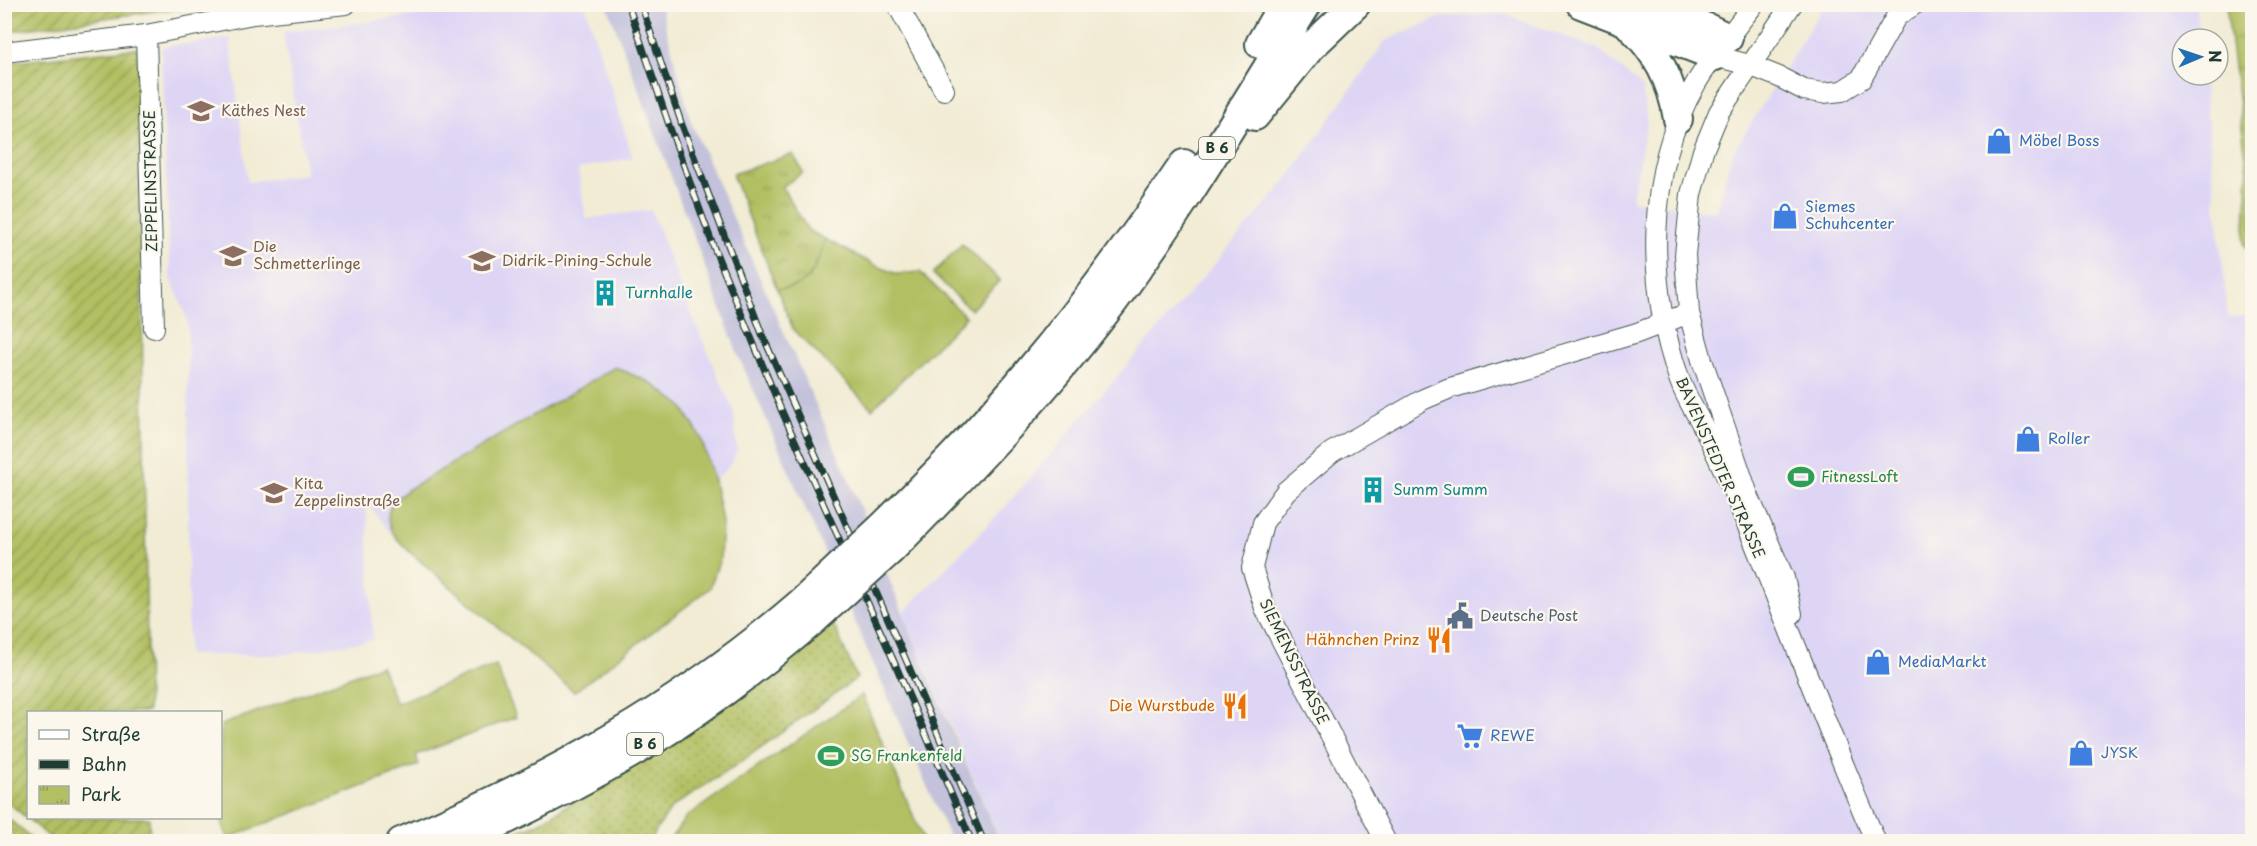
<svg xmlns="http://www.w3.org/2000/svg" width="2257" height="846" font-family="'Playpen Sans',sans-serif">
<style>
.built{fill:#ded5f5}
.railway{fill:#c3c1db}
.grass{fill:url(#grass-dots);stroke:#687e4b;stroke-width:1.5}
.park{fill:url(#park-tufts);stroke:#687e4b;stroke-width:1.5}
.garden{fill:url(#garden-furrows);stroke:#687e4b;stroke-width:1.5}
.pitch{fill:#b2bf62;stroke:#687e4b;stroke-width:1.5}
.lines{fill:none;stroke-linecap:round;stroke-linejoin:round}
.minor-casing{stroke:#3f574c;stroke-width:22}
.highway-casing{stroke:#3f574c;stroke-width:32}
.minor{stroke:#fff;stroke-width:20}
.highway{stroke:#fff;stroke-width:28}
.rail-casing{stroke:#1f3d34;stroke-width:7}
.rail{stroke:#fbf7ec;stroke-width:4.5;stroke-dasharray:14;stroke-linecap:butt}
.highway-bridge-casing{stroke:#3f574c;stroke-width:32;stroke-linecap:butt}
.highway-bridge{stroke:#fff;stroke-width:28}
.labels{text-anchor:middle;stroke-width:4.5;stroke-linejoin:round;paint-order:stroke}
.shield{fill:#fbf7ec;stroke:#61756b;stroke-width:1.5}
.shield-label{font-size:14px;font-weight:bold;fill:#1f3d34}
.education-label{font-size:15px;fill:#785e54;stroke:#fbf7ec;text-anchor:start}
.shop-label{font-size:15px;fill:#366cbe;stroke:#fbf7ec;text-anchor:start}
.street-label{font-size:15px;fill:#1f3d34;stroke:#fbf7ec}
.culture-label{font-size:15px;fill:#0d838f;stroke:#fbf7ec;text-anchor:start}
.leisure-label{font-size:15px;fill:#27864d;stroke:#fbf7ec;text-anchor:start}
.service-label{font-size:15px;fill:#4e5e75;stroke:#fbf7ec;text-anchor:start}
.food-label{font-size:15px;fill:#c56008;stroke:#fbf7ec;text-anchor:end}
</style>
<defs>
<pattern id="grass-dots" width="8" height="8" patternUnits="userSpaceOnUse" patternTransform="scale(1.5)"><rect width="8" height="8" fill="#b2bf62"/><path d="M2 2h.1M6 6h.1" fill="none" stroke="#909c52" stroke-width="1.8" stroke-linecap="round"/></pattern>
<pattern id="park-tufts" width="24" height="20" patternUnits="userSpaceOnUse" patternTransform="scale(1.5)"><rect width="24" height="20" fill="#b2bf62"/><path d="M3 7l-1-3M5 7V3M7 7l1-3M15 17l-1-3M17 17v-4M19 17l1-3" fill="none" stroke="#909c52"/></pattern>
<pattern id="garden-furrows" width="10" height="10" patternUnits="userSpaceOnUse" patternTransform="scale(1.5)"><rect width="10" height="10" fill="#b2bf62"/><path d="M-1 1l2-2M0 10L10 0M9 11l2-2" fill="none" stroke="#909c52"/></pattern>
</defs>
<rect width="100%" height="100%" fill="#fbf7ec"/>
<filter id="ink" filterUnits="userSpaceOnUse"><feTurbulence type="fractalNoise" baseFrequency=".0167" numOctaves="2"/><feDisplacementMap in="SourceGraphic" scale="12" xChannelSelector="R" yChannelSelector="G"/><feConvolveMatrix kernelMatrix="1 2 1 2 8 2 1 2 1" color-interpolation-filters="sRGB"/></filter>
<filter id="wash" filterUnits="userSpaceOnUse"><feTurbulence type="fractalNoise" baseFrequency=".008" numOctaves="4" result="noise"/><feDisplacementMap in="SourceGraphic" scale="24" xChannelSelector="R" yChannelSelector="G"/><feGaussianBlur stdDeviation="1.35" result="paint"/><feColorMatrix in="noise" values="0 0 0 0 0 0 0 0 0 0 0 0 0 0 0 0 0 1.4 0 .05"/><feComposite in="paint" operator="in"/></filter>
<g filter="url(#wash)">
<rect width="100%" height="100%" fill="#f2ecd5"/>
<!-- built -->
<path class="built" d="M501 5H585L633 158 578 169 586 219 651 210 695 323 734 412 737 449 731 464 714 481 701 438 431 477 407 490 388 521 393 536 366 502 373 640 279 655H188V344L187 319 170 275 161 47 230 38 248 182 306 174 283 32Z
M1824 5H2196L2199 39H2182V75H2203L2228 317 2252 315V841H1001L903 613 1003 509 1285 182 1385 41 1441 17 1503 14 1597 48 1642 87 1647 122 1632 200 1716 212 1732 154Z"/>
<!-- railway -->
<path class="railway" d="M607 5H660L691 122 847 475 929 677 1000 841H951L738 355Z"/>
<!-- grass -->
<path class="grass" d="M833 623 857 678 735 766 672 807 649 841 488 842 538 824 769 676Z
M5 816 35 841H15L10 830 5 825Z"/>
<!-- park -->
<path class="park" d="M2226 5H2252V256L2244 244 2248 173Z
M793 154 803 172 782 187 808 230 825 239C815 268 813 288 777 289L732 174Z"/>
<!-- garden -->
<path class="garden" d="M4 5 5 4 221 5 156 11 5 32Z
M138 48 148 712H28V818H149L150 841H54L5 800 4 63Z"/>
<!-- pitch -->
<path class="pitch" d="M825 239 877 266 897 274 920 272 966 317 872 409 793 329 777 289C813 288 815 268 825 239Z
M962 244 1000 280 971 310 933 274Z
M615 367 651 383 682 406 701 438 714 481 722 522 720 558 710 588 574 692 412 554C398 541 380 525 392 504 395 499 403 494 407 490Z
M381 665 396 703 496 665 516 717 416 755 419 765 228 838 220 818 221 725Z
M862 695 924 841H669L686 817Z"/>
</g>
<g filter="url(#ink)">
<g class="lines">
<!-- minor casing -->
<g class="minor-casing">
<path id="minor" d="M897 4 944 90
M1754 4C1734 30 1711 57 1695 85 1645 172 1647 289 1680 381 1686 398 1697 414 1705 430 1716 453 1727 476 1737 500 1784 614 1827 729 1876 842
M1792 4 1719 112 1703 151 1691 194 1685 255 1689 313 1702 360 1748 495 1784 578 1792 614
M146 35 154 328
M4 52 146 35 253 14 346 4
M1715 56 1749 65 1779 77 1804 90 1823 93 1842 91 1861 79 1896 17 1915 4
M1386 842 1265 608 1252 568 1263 523 1286 491 1332 452 1424 399 1450 388 1637 333 1689 313"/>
</g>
<!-- highway casing -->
<g class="highway-casing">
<path id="highway" d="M1581 4 1715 56
M1645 4 1705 27 1728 38
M1629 25C1657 52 1672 81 1678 119
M1260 44 1283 4
M1255 116 1311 47 1356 4
M881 528C932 478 983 427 1028 372 1084 306 1135 236 1184 164
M891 550C963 477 1035 403 1098 322 1176 222 1240 111 1307 4
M401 842C549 780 682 706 803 601
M459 842C518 815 575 786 630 754 696 716 757 668 815 619"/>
</g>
<!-- minor -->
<use href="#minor" class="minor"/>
<!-- highway -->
<use href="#highway" class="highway"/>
<!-- rail casing -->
<g class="rail-casing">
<path id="rail" d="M628 4 670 128 714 248 780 407 896 666 972 842
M641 4 682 125 762 334 906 660 984 842"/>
</g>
<!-- rail -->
<use href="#rail" class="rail"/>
<!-- highway-bridge casing -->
<g class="highway-bridge-casing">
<path id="highway-bridge" d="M803 601 881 528
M815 619 891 550"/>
</g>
<!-- highway-bridge -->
<use href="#highway-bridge" class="highway-bridge"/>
</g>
</g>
<!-- icons -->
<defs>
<g id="school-bare" transform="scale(2.07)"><path d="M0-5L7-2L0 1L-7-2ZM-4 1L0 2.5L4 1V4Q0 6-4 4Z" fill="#8d6e63" stroke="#fbf7ec" stroke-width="2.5" paint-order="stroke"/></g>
<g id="shop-bare" transform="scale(2.07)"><path d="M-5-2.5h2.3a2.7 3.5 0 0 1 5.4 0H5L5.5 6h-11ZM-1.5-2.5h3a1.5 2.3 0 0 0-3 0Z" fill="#3f7fe0" stroke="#fbf7ec" stroke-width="2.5" paint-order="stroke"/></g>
<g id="building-bare" transform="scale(2.07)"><path d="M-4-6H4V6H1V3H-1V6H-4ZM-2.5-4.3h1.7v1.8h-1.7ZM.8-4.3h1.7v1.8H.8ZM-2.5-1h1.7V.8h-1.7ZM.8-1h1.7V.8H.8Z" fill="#0f9aa8" stroke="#fbf7ec" stroke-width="2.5" paint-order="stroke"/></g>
<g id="stadium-bare" transform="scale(2.07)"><path d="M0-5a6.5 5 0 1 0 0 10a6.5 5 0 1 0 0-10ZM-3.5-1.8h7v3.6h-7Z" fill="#2e9e5b" stroke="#fbf7ec" stroke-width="2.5" paint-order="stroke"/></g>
<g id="civic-bare" transform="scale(2.07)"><path d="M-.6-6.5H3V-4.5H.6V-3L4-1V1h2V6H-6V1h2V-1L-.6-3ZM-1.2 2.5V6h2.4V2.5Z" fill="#5c6f8a" stroke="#fbf7ec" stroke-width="2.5" paint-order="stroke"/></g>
<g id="restaurant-bare" transform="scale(2.07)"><path d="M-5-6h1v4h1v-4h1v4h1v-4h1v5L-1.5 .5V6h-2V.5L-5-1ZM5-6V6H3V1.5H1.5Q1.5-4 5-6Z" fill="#e8710a" stroke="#fbf7ec" stroke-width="2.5" paint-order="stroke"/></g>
<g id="supermarket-bare" transform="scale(2.07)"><path d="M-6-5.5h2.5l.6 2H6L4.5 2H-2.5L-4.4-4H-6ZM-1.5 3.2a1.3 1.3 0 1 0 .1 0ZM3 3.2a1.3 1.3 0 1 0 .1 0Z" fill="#3f7fe0" stroke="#fbf7ec" stroke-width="2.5" paint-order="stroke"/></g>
</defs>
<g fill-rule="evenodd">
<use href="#school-bare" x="201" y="111"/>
<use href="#shop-bare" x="1999" y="141"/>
<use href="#shop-bare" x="1785" y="216"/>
<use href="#school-bare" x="233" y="256"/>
<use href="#school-bare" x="482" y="261"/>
<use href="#building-bare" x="605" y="293"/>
<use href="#shop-bare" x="2028" y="439"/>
<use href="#stadium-bare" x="1801" y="477"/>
<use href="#building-bare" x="1373" y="490"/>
<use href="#school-bare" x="274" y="493"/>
<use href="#civic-bare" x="1460" y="616"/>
<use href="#restaurant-bare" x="1439" y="640"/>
<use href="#shop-bare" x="1878" y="662"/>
<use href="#restaurant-bare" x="1235" y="706"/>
<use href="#supermarket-bare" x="1470" y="736"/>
<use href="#shop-bare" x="2081" y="753"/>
<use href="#stadium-bare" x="831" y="756"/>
</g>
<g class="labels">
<!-- shield labels -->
<g class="shield">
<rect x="1199" y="137" width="36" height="22" rx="4.5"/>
<rect x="627" y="733" width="36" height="22" rx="4.5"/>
</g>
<g class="shield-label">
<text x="1217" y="153">B 6</text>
<text x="645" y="749">B 6</text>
</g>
<!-- education labels -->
<g class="education-label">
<text x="221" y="116">Käthes Nest</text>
<text x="253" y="252">Die<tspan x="253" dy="17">Schmetterlinge</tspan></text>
<text x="502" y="266">Didrik-Pining-Schule</text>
<text x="294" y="489">Kita<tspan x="294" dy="17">Zeppelinstraße</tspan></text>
</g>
<!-- shop labels -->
<g class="shop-label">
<text x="2019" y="146">Möbel Boss</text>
<text x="1805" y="212">Siemes<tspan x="1805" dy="17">Schuhcenter</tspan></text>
<text x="2048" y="444">Roller</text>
<text x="1898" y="667">MediaMarkt</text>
<text x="1490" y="741">REWE</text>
<text x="2101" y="758">JYSK</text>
</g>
<!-- street labels -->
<g class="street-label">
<text transform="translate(151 181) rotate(-91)" y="5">ZEPPELINSTRASSE</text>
<text transform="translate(1720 468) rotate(66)" y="5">BAVENSTEDTER STRASSE</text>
<text transform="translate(1294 662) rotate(64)" y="5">SIEMENSSTRASSE</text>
</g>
<!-- culture labels -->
<g class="culture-label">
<text x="625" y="298">Turnhalle</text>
<text x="1393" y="495">Summ Summ</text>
</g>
<!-- leisure labels -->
<g class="leisure-label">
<text x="1821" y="482">FitnessLoft</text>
<text x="851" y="761">SG Frankenfeld</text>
</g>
<!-- service labels -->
<g class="service-label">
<text x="1480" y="621">Deutsche Post</text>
</g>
<!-- food labels -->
<g class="food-label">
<text x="1419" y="645">Hähnchen Prinz</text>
<text x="1215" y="711">Die Wurstbude</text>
</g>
</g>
<!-- margin -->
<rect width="2257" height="846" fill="none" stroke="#fbf7ec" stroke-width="24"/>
<!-- legend -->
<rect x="27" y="711" width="195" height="108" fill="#fbf7ec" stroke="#a3ada2" stroke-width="1.5"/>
<rect x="39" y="730" width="30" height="9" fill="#ffffff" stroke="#a3ada2" stroke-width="1.5"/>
<text x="81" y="741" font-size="18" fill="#1f3d34">Straße</text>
<rect x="39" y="760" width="30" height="9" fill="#1f3d34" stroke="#a3ada2" stroke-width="1.5"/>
<text x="81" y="771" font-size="18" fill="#1f3d34">Bahn</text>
<rect x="39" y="786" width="30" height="18" fill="url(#park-tufts)" stroke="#a3ada2" stroke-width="1.5"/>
<text x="81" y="801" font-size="18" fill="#1f3d34">Park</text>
<!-- north arrow -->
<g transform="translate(2200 57) rotate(88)"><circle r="28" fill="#fbf7ec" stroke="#a3ada2" stroke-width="1.5"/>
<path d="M0-4.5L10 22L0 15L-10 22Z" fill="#1f6fb2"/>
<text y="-9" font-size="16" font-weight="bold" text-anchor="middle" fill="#1f3d34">N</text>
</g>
</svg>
